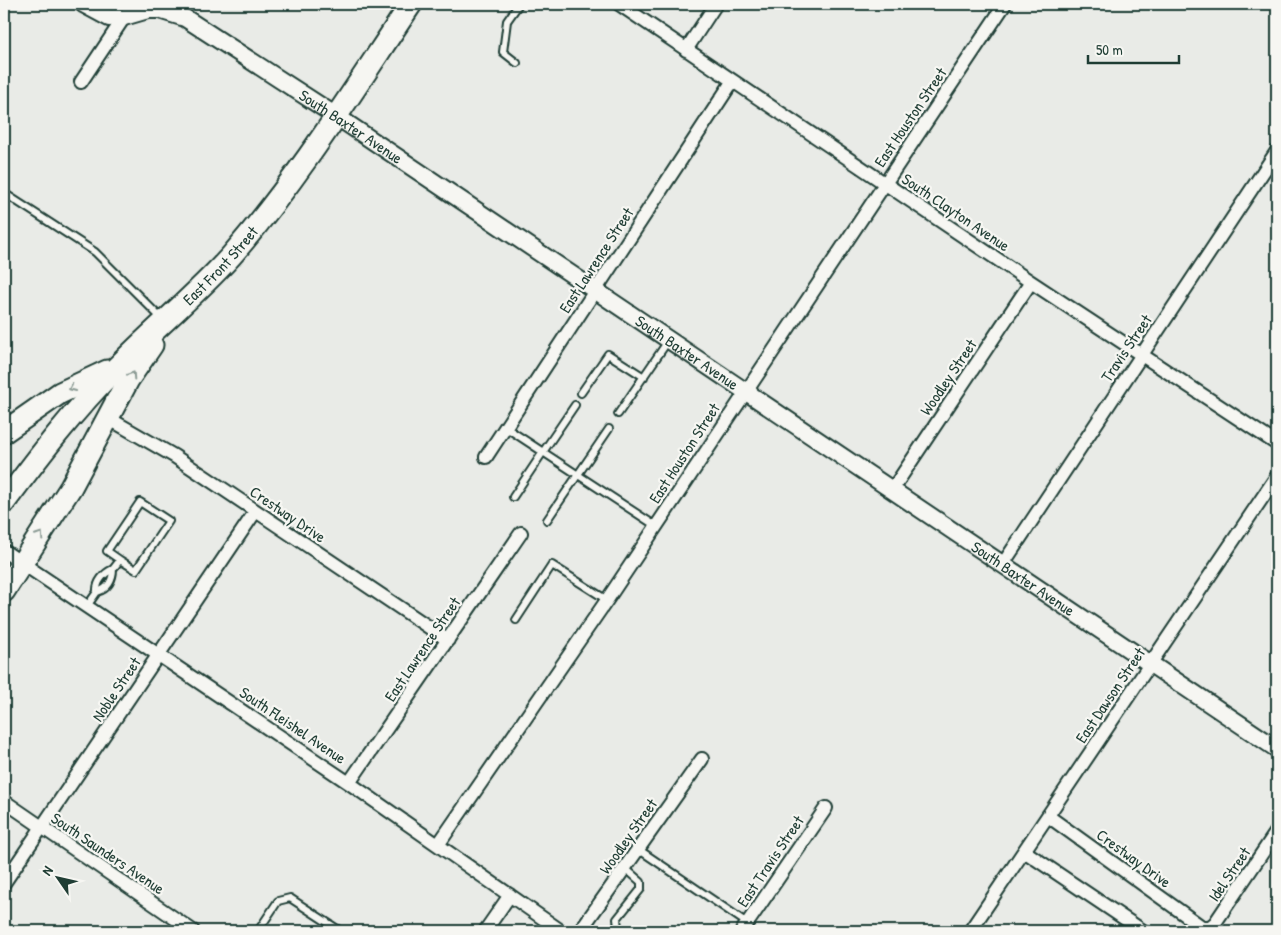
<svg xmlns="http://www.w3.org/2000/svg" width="1281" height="935" font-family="'Patrick Hand',sans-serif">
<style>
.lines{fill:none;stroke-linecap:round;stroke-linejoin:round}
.service-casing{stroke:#1f3d34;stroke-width:10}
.minor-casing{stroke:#1f3d34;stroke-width:16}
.tertiary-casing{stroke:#1f3d34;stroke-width:20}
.primary-casing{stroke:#1f3d34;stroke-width:25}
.service{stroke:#f6f6f2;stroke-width:6}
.minor{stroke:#f6f6f2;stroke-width:12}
.tertiary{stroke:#f6f6f2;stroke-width:16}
.primary{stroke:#f6f6f2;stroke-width:21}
.oneway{stroke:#8a9a93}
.labels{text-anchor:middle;stroke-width:4.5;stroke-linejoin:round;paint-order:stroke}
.street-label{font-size:16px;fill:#1f3d34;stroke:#f6f6f2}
</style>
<rect width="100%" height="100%" fill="#e9ebe7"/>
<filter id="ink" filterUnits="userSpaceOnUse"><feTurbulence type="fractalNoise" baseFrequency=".02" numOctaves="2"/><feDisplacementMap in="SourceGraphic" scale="10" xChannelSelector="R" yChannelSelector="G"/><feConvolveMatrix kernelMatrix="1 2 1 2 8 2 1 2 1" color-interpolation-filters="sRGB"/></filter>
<g filter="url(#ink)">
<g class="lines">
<!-- service casing -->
<g class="service-casing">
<path id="service" d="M517 63 503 52 507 21 519 4
M4 193 95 252 161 318
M581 393 608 354 644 377
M575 405 543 452 656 526
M618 414 668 341
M505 427 543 452 513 497
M547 520 609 429
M113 569 120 560 107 551 140 502 169 521 136 570 120 560
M87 606 97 592C96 582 104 573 113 569 113 580 108 589 97 592
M516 620 552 565 607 600
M4 816 10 806
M638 849 747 923
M258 931 278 901 290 898 339 930
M623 931 618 927 617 919 641 889V882L625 868"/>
</g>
<!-- minor casing -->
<g class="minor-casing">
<path id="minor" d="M619 4 1031 282 1277 444
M686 50 716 4
M81 82 133 4
M108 418 174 456 448 640
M486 457 732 82
M892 490 1031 282
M4 551 349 783 561 931
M1003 564 1277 151
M349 783 521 533
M4 801 193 931
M1048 816 1202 927H1210L1215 923 1277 831
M438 845 607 600 1005 4
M1024 851 1143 931
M4 883 255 512
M485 931 510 895
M580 931 702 759
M742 931 826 808
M970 931 1277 476"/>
</g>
<!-- tertiary casing -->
<g class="tertiary-casing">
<g id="tertiary">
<path id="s1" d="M83 4 109 18 124 17 148 10H159L185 18 336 116 1277 749"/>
</g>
</g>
<!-- primary casing -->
<g class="primary-casing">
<g id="primary">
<path d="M4 432 60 393 107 371"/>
<path id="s2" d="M4 503C39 456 75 409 117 367 154 329 196 295 231 256 299 178 354 89 411 4"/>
<path d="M4 591 71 487 128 380 152 345"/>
</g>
</g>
<!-- service -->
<use href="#service" class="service"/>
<!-- minor -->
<use href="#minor" class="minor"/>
<!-- tertiary -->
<use href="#tertiary" class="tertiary"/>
<!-- primary -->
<use href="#primary" class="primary"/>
</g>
<!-- one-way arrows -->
<defs><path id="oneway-chevron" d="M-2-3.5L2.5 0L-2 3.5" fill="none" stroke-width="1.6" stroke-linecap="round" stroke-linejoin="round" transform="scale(1.25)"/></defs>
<g class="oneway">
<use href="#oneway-chevron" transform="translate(132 375) rotate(-57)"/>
<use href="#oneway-chevron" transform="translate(72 388) rotate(155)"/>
<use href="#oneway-chevron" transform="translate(40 535) rotate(-57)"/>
</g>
</g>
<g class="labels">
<!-- street labels -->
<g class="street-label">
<text transform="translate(910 117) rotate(-56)" y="6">East Houston Street</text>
<text dy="6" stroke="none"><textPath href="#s1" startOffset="306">South Baxter Avenue</textPath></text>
<text transform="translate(956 212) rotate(34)" y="6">South Clayton Avenue</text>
<text transform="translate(596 260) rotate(-57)" y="6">East Lawrence Street</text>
<text dy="6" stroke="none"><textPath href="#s2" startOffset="322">East Front Street</textPath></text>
<text transform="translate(1126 348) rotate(-56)" y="6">Travis Street</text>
<text dy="6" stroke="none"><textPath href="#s1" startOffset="711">South Baxter Avenue</textPath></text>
<text transform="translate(948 377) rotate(-56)" y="6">Woodley Street</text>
<text transform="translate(684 453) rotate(-57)" y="6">East Houston Street</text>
<text transform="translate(288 514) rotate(34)" y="6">Crestway Drive</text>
<text dy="6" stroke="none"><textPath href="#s1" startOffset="1116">South Baxter Avenue</textPath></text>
<text transform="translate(422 649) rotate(-56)" y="6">East Lawrence Street</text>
<text transform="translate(116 689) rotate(-56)" y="6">Noble Street</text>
<text transform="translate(1110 695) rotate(-56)" y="6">East Dawson Street</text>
<text transform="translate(293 725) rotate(34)" y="6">South Fleishel Avenue</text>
<text transform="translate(628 836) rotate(-55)" y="6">Woodley Street</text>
<text transform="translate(108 853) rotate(34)" y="6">South Saunders Avenue</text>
<text transform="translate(1134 858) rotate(36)" y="6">Crestway Drive</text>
<text transform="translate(770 861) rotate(-56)" y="6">East Travis Street</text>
<text transform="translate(1229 874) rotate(-56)" y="6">Idel Street</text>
</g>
</g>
<!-- margin -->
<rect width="1281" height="935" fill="none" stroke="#f6f6f2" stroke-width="20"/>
<rect x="10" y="10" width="1261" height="915" fill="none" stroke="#1f3d34" stroke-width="2" filter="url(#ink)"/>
<!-- north arrow -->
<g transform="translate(58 878) rotate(304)" stroke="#f6f6f2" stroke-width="4" paint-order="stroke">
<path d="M0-4L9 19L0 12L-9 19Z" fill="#1f3d34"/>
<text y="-8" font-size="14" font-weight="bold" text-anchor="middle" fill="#1f3d34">N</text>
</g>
<!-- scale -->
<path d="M1088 55v8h91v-8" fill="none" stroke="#1f3d34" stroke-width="2.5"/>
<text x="1096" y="55" font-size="15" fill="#1f3d34" stroke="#f6f6f2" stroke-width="4" paint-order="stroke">50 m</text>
</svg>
